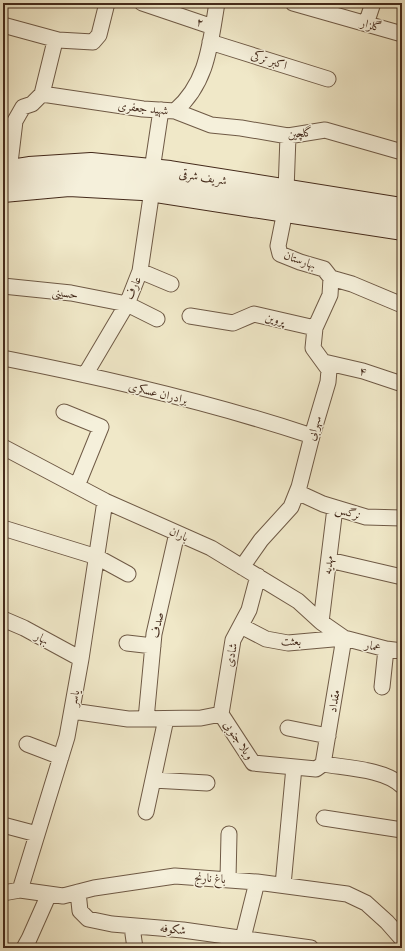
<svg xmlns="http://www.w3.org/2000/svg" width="405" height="951" font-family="'IM FELL DW Pica',Amiri,serif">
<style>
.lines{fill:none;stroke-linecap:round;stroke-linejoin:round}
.minor-casing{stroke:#6f5a46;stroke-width:17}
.secondary-casing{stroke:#442a1b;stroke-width:24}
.minor{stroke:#f5f0db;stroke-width:15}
.secondary{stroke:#f5f0db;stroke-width:22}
.labels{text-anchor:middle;stroke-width:3;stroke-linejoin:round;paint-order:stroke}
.street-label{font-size:12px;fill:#442a1b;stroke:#f5f0db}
</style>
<rect width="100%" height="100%" fill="#f0e8c8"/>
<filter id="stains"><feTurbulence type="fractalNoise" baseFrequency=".005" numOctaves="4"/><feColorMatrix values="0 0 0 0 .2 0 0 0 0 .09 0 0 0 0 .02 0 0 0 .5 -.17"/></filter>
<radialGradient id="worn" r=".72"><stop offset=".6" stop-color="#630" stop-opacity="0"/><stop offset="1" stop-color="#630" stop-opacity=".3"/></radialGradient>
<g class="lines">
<!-- minor casing -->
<g class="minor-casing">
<path id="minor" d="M142 3 213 27
M293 3 402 34
M366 24 373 3
M3 25 58 40
M210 42 328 79
M42 94 143 109 175 111C208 82 210 44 217 3
M175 111 211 125 241 128 288 136 325 130 402 152
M152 170 161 110
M9 171 15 121 23 107 32 104 42 94 55 41 58 40 93 42 99 35 107 3
M286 191 288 136
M285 211 278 246 280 254 300 262 324 269 331 278 352 284 402 305
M140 271 171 284
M3 286 71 293 127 304 157 319
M190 316 233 323 254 314 315 328
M3 358C106 378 212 403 312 436
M324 362 363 371 402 384
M85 375 127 304 140 271 152 190
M64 412 101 427 77 486
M3 447 105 501 211 548 298 601 321 622 344 638
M297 492 323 504 366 517 402 518
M3 528 97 557 128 574
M329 560 402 577
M242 567 261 540 291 507 299 487 312 436 328 382 329 370 313 348 315 328 330 295 331 278
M3 619 24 628 81 659
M321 622 335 508
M241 626 266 639 288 643 344 638 386 649 402 651
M127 643 153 646
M382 687 386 649
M72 711 128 719 201 718 221 714 253 763 316 769 323 764C346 768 385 769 402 786
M221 714 233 640 249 610 258 576
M146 719 154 634 177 533
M288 728 328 736
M27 744 61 757
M323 764 344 638
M153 780 207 783
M146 812 166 719
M324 818 402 830
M3 825 37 834
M228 879 229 834
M283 885 294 767
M20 890 67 737 81 659 105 501
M78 892 80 911 88 919 112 924 183 930 311 948
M3 893 20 890 63 896 94 888 175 876 257 882 347 894 366 903 387 922 402 939
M243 938 257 882
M24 948 29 939 49 894
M135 948 133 934 136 926"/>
</g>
<!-- secondary casing -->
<g class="secondary-casing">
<path id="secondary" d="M3 172 29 168 91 164 170 172 402 209
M3 191 69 185 142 189 402 229"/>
</g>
<!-- minor -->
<use href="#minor" class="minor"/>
<!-- secondary -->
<use href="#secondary" class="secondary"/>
</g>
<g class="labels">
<!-- street labels -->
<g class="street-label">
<text transform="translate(200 22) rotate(18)" y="4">۲</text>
<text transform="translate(371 25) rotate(16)" y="4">گلزار</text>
<text transform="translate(269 60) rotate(18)" y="4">اکبر ترکی</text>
<text transform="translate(143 108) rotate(6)" y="4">شهید جعفری</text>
<text transform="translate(300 133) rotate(-6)" y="4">گلچین</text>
<text transform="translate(203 177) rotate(9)" y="4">شریف شرقی</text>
<text transform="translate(300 260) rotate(20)" y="4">بهارستان</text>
<text transform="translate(133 288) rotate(-67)" y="4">عارف</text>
<text transform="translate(65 293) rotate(8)" y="4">حسینی</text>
<text transform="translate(275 319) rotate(14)" y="4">پروین</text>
<text transform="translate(363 371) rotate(16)" y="4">۴</text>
<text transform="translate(158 393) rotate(14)" y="4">برادران عسکری</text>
<text transform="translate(314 428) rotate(-74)" y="4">سهرابی</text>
<text transform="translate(348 512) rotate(17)" y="4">نرگس</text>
<text transform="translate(179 534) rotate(24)" y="4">باران</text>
<text transform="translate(328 565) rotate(-83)" y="4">مهدیه</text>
<text transform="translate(157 625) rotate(-79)" y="4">صدف</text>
<text transform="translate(42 638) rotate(29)" y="4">بهار</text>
<text transform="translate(291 641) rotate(2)" y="4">بعثت</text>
<text transform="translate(373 646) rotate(14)" y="4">عمار</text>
<text transform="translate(231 655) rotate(-79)" y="4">شادی</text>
<text transform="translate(74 698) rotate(-80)" y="4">یاسر</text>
<text transform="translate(334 701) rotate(-80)" y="4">مقداد</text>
<text transform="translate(239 740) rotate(56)" y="4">ویلا جنوبی</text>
<text transform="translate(210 878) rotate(4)" y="4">باغ نارنج</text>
<text transform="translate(173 929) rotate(6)" y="4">شکوفه</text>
</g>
</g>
<!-- margin -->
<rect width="405" height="951" fill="none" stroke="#f0e8c8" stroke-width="16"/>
<rect x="4" y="4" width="397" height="943" fill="none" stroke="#442a1b" stroke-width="2"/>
<rect x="8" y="8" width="389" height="935" fill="none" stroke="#442a1b"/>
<rect width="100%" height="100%" filter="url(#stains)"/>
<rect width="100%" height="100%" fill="url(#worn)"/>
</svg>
